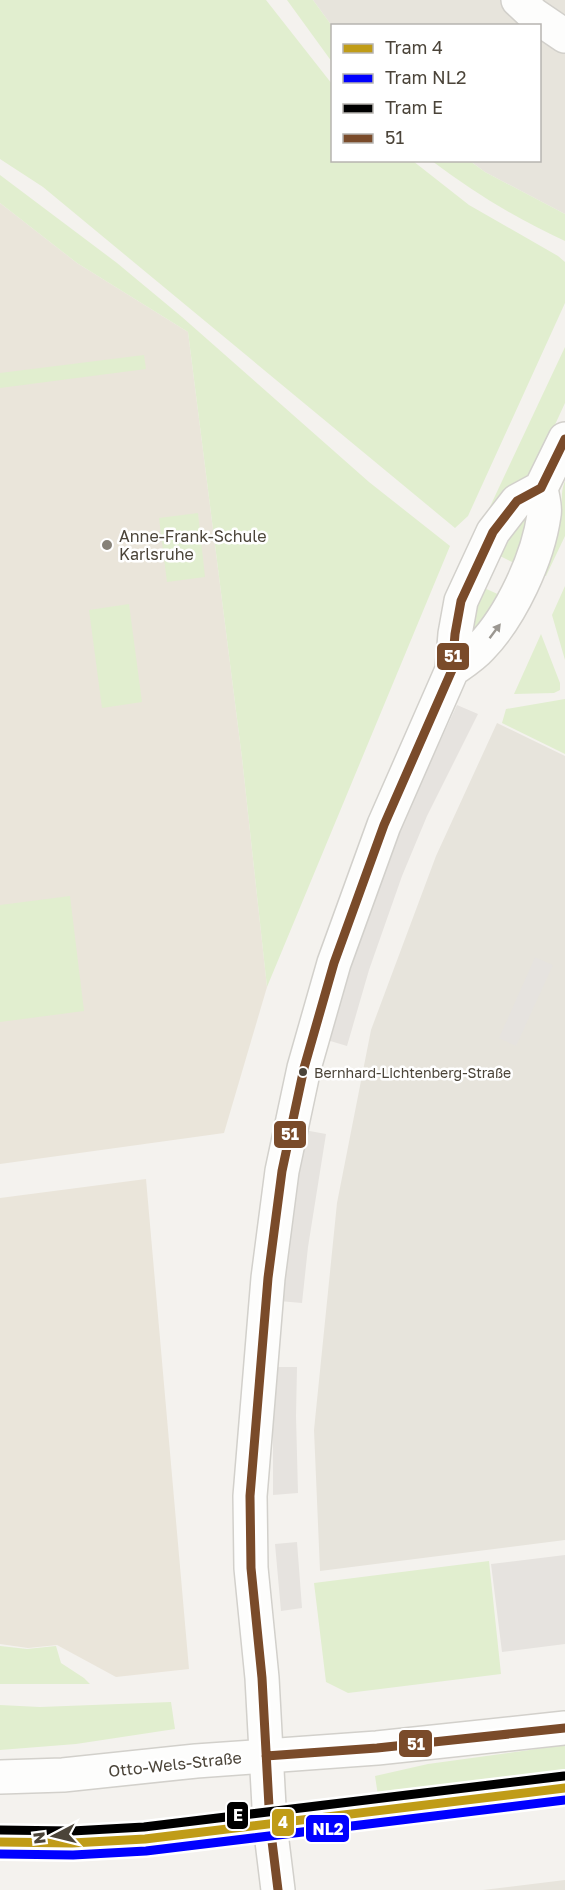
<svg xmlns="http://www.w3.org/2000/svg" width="565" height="1890" font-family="'Golos Text',sans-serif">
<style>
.residential{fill:#e7e4dc}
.education{fill:#eae5da}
.green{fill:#e1eecf}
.parking{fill:#e6e3df}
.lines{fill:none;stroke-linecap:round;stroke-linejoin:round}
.minor-casing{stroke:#d2d0cb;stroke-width:36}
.tertiary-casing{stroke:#d2d0cb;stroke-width:36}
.minor{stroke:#fdfdfc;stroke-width:33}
.tertiary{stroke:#fdfdfc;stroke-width:33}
.bus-1-casing{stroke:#fff;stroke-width:14}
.bus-1{stroke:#7a4b2a;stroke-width:9}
.tram-1-casing{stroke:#fff;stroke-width:14}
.tram-2-casing{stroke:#fff;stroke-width:14}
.tram-3-casing{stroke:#fff;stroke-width:14}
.tram-1{stroke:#c09c17;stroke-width:9}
.tram-2{stroke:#00f;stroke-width:9}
.tram-3{stroke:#000;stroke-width:9}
.oneway{fill:#9b9791}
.poi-dot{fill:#868178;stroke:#fff;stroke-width:2}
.bus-dot{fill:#4b4439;stroke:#fff;stroke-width:2}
.labels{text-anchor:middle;stroke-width:5;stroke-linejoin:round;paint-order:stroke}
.bus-label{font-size:14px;fill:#4b4439;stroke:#fff;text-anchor:start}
.poi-label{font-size:16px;fill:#4b4439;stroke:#fff;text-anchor:start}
.street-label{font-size:16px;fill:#4b4439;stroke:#fff}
.line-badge{stroke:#fff;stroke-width:2}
.badge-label{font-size:16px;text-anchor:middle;font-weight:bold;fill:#fff}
</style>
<rect width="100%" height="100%" fill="#f4f2ee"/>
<!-- residential -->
<path class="residential" d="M313 0H565V214L485 172 470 161 540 160V26H332Z
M497 723 565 756V1540L320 1571 314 1430 337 1203 371 1030 436 856Z
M565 1880V1890H483Z"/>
<!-- education -->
<path class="education" d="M0 203 77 263 188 332 242 758 267 987 224 1133 0 1164Z
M146 1179 189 1669 116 1677 57 1645 28 1648 0 1644V1198Z"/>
<!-- green -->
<path class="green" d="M0 0H266L332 84V160L413 161 469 205 558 256 565 262V303L468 516 455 528 43 187 0 159Z
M287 0H313L332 26V62Z
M432 161H470L485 172 565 214V241C517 219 473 192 432 161Z
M0 175 117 263 182 317 369 482 450 546 267 987 242 758 188 332 77 263 0 203Z
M565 347V403L535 468 500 504 472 545Z
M144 355 146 369 0 388V373Z
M565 481V536L546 576H541L539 574C546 558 557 541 560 525 564 511 559 494 565 481Z
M198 513 205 577 167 582 159 518Z
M528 516 518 565 494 553 521 519Z
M565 586V660L552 615Z
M482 587 502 596 479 629 472 631V625Z
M129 604 142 702 102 708 89 610Z
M541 634 560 683V690L554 693 514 694Z
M565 699V754L502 723 506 709Z
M70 896 84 1011 0 1022V905Z
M489 1561 501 1674 348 1693 326 1682 314 1583Z
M0 1646 27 1649 56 1646 61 1663 84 1678 90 1684H0Z
M171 1702 175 1729 76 1744 0 1750V1705L40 1707Z
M565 1745V1778L379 1802 375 1776 428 1764Z"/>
<!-- parking -->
<path class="parking" d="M457 705 478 714 427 816 402 876 369 970 347 1046 327 1040 351 956 387 856Z
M535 957 553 965 516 1046 499 1038Z
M304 1130 326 1134 308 1247 302 1303 279 1301Z
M276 1367H297L296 1416 298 1493 273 1495V1418Z
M297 1542 302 1608 281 1611 275 1544Z
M565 1555V1644L502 1652 491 1564Z"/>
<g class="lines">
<!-- minor casing -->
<g class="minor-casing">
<path id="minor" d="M518 0 534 15 565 36
M452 670C462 663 473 656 481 647 511 616 538 558 544 515 546 507 542 496 541 488
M278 1890 270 1825 262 1678 251 1568 250 1496 268 1278 282 1171 304 1068 334 963 384 825 452 670 455 634 461 601 493 532 517 501 541 488 565 439"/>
</g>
<!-- tertiary casing -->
<g class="tertiary-casing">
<path id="tertiary" d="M0 1777 63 1775 196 1761 377 1748 565 1728"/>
</g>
<!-- minor -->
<use href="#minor" class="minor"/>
<!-- tertiary -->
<use href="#tertiary" class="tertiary"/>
<!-- bus-1 casing -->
<g class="bus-1-casing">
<path id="bus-1" d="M266 1756 377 1748 565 1728
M278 1890 270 1825 262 1678 251 1568 250 1496 268 1278 282 1171 304 1068 334 963 384 825 452 670 455 634 461 601 493 532 517 501 541 488 565 439"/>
</g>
<!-- bus-1 -->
<use href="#bus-1" class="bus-1"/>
<!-- tram-1 casing -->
<g class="tram-1-casing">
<path id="tram-1" d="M0 1842 72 1843 145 1839 565 1788"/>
</g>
<!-- tram-2 casing -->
<g class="tram-2-casing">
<path id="tram-2" d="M0 1854 73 1855 146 1851 565 1800"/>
</g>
<!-- tram-3 casing -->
<g class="tram-3-casing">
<path id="tram-3" d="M0 1830 72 1831 144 1827 564 1776"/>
</g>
<!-- tram-1 -->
<use href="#tram-1" class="tram-1"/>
<!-- tram-2 -->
<use href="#tram-2" class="tram-2"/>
<!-- tram-3 -->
<use href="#tram-3" class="tram-3"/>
</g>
<!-- one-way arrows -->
<defs><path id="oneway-solid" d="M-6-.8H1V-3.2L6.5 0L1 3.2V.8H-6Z" transform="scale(1.5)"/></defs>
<use class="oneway" href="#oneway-solid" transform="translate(495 631) rotate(-53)"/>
<!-- markers -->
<circle class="poi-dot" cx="107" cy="545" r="6"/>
<circle class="bus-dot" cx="303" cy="1072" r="5"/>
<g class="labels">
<!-- bus labels -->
<g class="bus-label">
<text x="314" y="1078">Bernhard-Lichtenberg-Straße</text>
</g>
<!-- poi labels -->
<g class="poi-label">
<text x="119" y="542">Anne-Frank-Schule<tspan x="119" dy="18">Karlsruhe</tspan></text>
</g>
<!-- street labels -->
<g class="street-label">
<text transform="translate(175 1764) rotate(-6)" y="6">Otto-Wels-Straße</text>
</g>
</g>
<g class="line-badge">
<rect x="436" y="642" width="34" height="29" rx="6" fill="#7a4b2a"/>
<rect x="273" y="1120" width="34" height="29" rx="6" fill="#7a4b2a"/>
<rect x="398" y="1729" width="35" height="29" rx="6" fill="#7a4b2a"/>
<rect x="226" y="1801" width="23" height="29" rx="6" fill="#000"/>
<rect x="271" y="1808" width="24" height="29" rx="6" fill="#c09c17"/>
<rect x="305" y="1814" width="45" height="29" rx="6" fill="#00f"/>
</g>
<g class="badge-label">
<text x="453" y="662">51</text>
<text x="290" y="1140">51</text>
<text x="416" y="1750">51</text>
<text x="238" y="1821">E</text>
<text x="283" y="1828">4</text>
<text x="328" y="1835">NL2</text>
</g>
<!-- legend -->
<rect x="331" y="24" width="210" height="138" fill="#ffffff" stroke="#b7b4b0" stroke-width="1.5"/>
<rect x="343" y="44" width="30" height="9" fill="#c09c17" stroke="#b7b4b0" stroke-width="1.5"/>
<text x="385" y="54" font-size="18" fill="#4b4439">Tram 4</text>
<rect x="343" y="74" width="30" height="9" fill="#0000ff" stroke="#b7b4b0" stroke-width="1.5"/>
<text x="385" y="84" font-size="18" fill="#4b4439">Tram NL2</text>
<rect x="343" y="104" width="30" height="9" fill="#000000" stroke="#b7b4b0" stroke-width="1.5"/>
<text x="385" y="114" font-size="18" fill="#4b4439">Tram E</text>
<rect x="343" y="134" width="30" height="9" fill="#7a4b2a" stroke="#b7b4b0" stroke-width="1.5"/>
<text x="385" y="144" font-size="18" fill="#4b4439">51</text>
<!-- north arrow -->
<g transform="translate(54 1836) rotate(263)" stroke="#ffffff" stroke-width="4.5" paint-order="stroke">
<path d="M0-4.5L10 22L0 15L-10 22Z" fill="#4b4439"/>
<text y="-9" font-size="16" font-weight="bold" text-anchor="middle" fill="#4b4439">N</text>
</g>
</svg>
